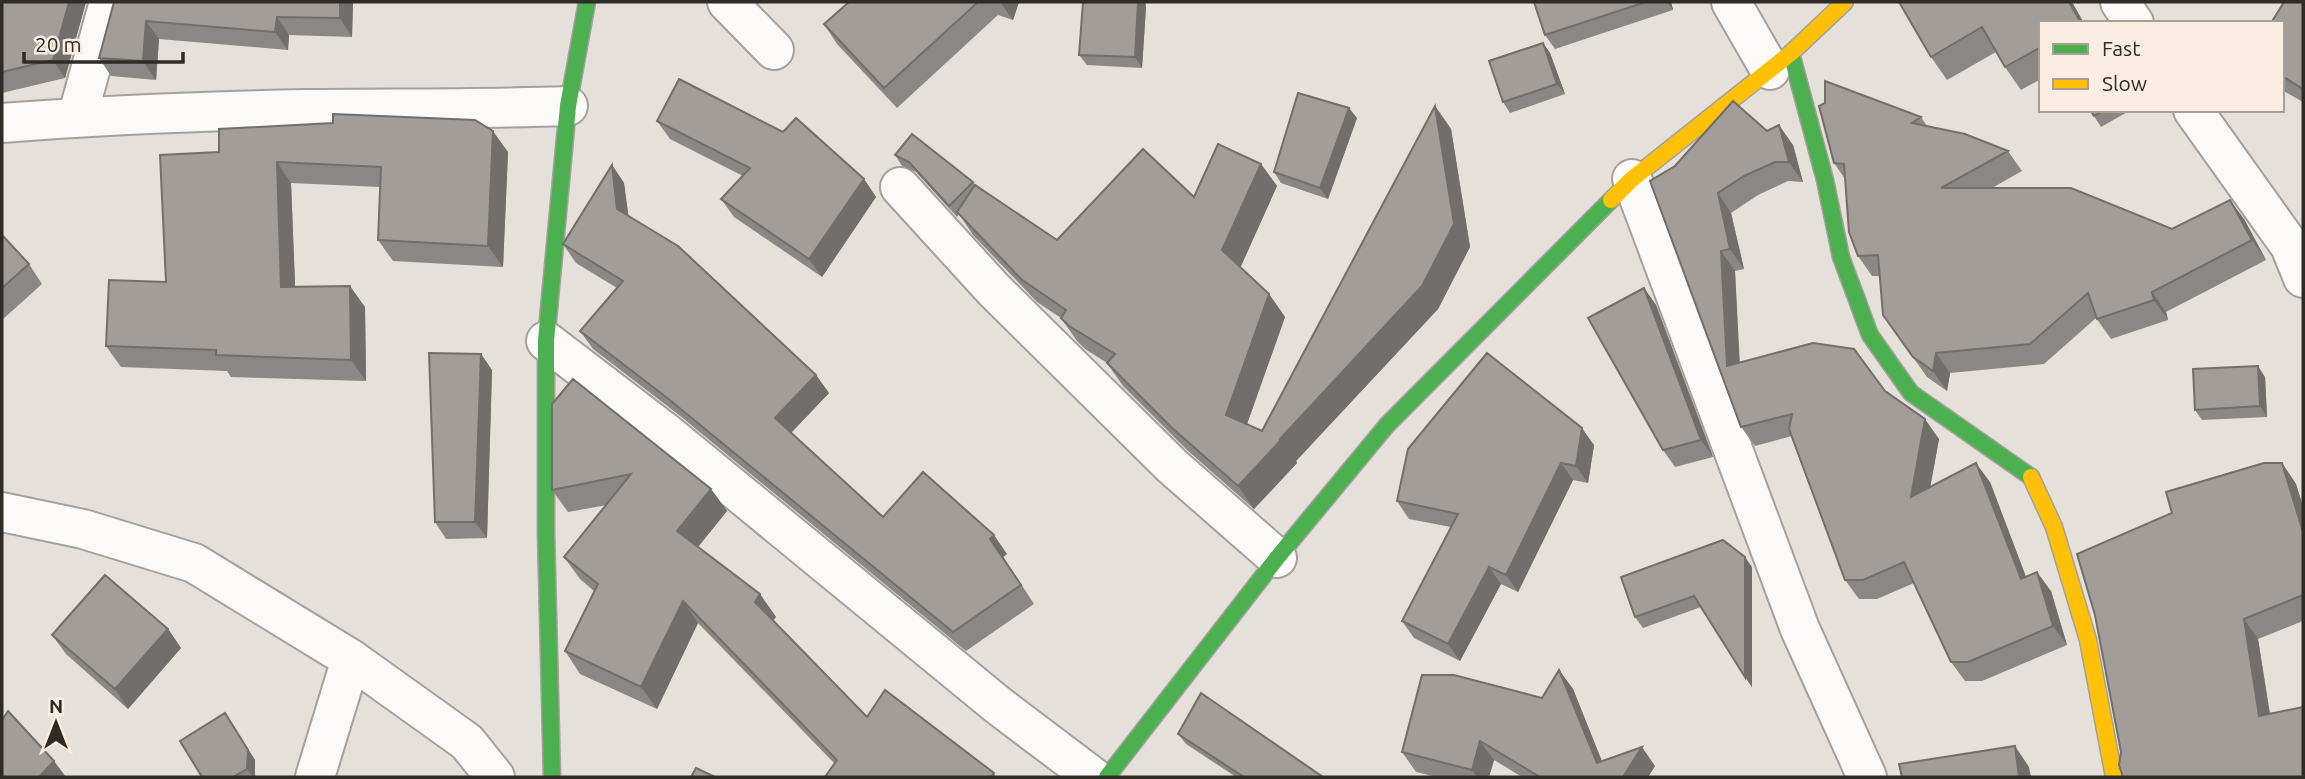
<svg xmlns="http://www.w3.org/2000/svg" width="2305" height="779" font-family="Ubuntu,sans-serif">
<style>
.lines{fill:none;stroke-linecap:round;stroke-linejoin:round}
.street-casing{stroke:#a5a09c;stroke-width:42}
.fast-casing{stroke:#a5a09c;stroke-width:19}
.slow-casing{stroke:#a5a09c;stroke-width:19}
.street{stroke:#fbfaf9;stroke-width:38}
.fast{stroke:#4caf50;stroke-width:16}
.slow{stroke:#ffc107;stroke-width:16}
.wall{fill:#8b8784}
.shaded-wall{fill:#716e6b}
.building{fill:#a29d99;stroke:#716e6b;stroke-width:2}
</style>
<rect width="100%" height="100%" fill="#e6e0da"/>
<g class="lines">
<!-- street casing -->
<g class="street-casing">
<path id="street" d="M727 2 774 50
M1731 2 1770 70
M2120 2 2134 23
M2193 110 2290 246 2303 278
M77 118 109 2
M2 123C103 115 205 111 306 109 394 108 481 109 568 106
M1632 179 1800 629 1867 777
M900 187 994 290 1172 466 1277 558
M546 341 665 432 999 706 1093 777
M2 512 83 529 194 563 351 659 467 742 495 777
M315 777 351 659"/>
</g>
<!-- fast casing -->
<g class="fast-casing">
<path id="fast" d="M1791 53 1825 180 1841 257 1870 335 1911 393 2031 477
M552 777 546 532V341L568 106 587 2
M1107 777 1277 558 1387 425 1611 200"/>
</g>
<!-- slow casing -->
<g class="slow-casing">
<path id="slow" d="M1611 200 1632 179 1791 53 1845 2
M2031 477 2054 527 2088 640 2114 777"/>
</g>
<!-- street -->
<use href="#street" class="street"/>
<!-- fast -->
<use href="#fast" class="fast"/>
<!-- slow -->
<use href="#slow" class="slow"/>
</g>
<!-- wall -->
<path class="wall" d="M2 2H86L65 78 2 93Z
M114 2H353L352 37 289 35 288 50 159 39 156 80 111 76 99 58Z
M849 2H1019L1013 20 998 15 897 108 837 44 824 24Z
M1083 2H1145L1146 7 1142 68 1087 65 1079 55Z
M1534 2H1671L1673 10 1555 49 1545 35Z
M1899 2 2041 23V79L2021 90 2005 67 1996 52 1947 80 1931 57Z
M2303 2V102L2282 90V23Z
M1543 43 1550 53 1565 94 1510 113 1503 102Z
M1435 106 1451 129 1470 247 1438 309 1296 461 1297 463 1254 509 1187 450 1123 386 1107 363 1085 349 1077 341 1061 318 1037 302 973 235 959 214 957 217 916 172 902 166 895 155 973 182 975 185 1057 240 1194 197 1261 164 1277 186 1240 267 1269 294 1285 317 1247 424 1262 431Z
M2090 110H2131L2101 127Z
M1921 117 1927 126 2008 151 2022 171 1992 188 2172 229 2244 219 2266 260 2166 312 2168 320 2111 339 2096 318 2044 364 1950 373 1947 391 1927 377 1883 315 1880 276H1872L1858 256 1845 179 1834 163Z
M1357 118 1328 199 1281 183 1274 172Z
M657 121 864 179 876 197 822 277 734 217 721 199 743 176 670 139Z
M1767 131 1793 145 1803 182 1788 181 1758 195 1731 213 1744 269 1735 271 1739 362 1885 391 1939 439 1930 487 1990 482 2026 577 2051 591 2067 645 1982 681H1965L1951 662 1914 583 1877 599H1859L1845 580 1792 436 1755 446 1741 427 1650 181Z
M219 152H508L503 267 393 261 378 240 380 187 291 183 295 287 365 307 366 381 231 377 227 371 121 367 106 346 166 282Z
M612 165 624 183 628 216 816 375 829 393 791 433 883 517 1007 554 1003 557 1034 604 966 651 679 415 593 349 580 331 617 288 576 263 563 244Z
M2 235 29 264 42 284 2 320Z
M1644 288 1656 305 1713 457 1675 467 1663 450Z
M481 354 492 370 487 538 446 539 435 522Z
M2265 377 2267 417 2202 420 2195 410Z
M552 404 711 489 727 511 698 547 760 594 776 617 773 620 867 717 994 773 996 777H825L835 764 698 623 657 709 580 674 565 651 594 591 580 579 564 557 607 505 568 512 552 490Z
M1594 445 1588 483 1573 480 1518 592 1501 584 1460 661 1414 638 1402 621 1451 527 1409 519 1397 501Z
M2282 463 2296 484 2303 507V621L2258 639 2270 713 2123 777 2172 513Z
M1752 567V687L1701 607 1643 628 1635 617Z
M168 629 181 648 128 709 66 654 52 635Z
M1559 670 1573 689 1602 761 1655 766 1648 777H1522L1494 760 1489 777H1437L1416 772 1402 752 1542 698Z
M225 713 255 760V777H202Z
M1178 734 1323 777H1236L1186 744Z"/>
<!-- shaded-wall -->
<path class="shaded-wall" d="M69 2H86L65 78 53 60Z
M340 2H353L352 37 340 18Z
M1000 2H1019L1013 20Z
M1138 2H1145L1146 7 1142 68 1135 57Z
M1667 2H1671L1673 10Z
M2069 2H2072L2084 23H2081Z
M277 17 289 35 288 50 275 32Z
M146 21 159 39 156 80 143 61Z
M1543 43 1550 53 1565 94 1557 84Z
M1435 106 1451 129 1470 247 1438 309 1296 461 1297 463 1254 509 1238 486 1280 439Z
M1349 108 1357 118 1328 199 1320 188Z
M1779 125 1793 145 1803 182 1789 162Z
M493 131 508 152 503 267 488 246Z
M277 162 291 183 296 309 281 287Z
M1261 164 1277 186 1238 273 1222 250Z
M612 165 624 183 630 227 617 209Z
M864 179 876 197 822 277 809 259Z
M1718 193 1731 213 1744 269 1730 249Z
M2230 200 2244 219 2266 260 2252 240Z
M1721 251 1735 271 1741 385 1727 366Z
M350 286 365 307 366 381 351 360Z
M1644 288 1656 305 1713 457 1701 440Z
M2152 292 2166 312 2168 320 2154 300Z
M1269 294 1285 317 1242 438 1226 415Z
M1936 353 1950 373 1947 391 1933 371Z
M481 354 492 370 487 538 475 522Z
M2258 366 2265 377 2267 417 2260 406Z
M816 375 829 393 788 436 775 418Z
M1925 419 1939 439 1925 516 1911 497Z
M1582 428 1594 445 1588 483 1576 466Z
M1561 463 1573 480 1518 592 1506 575Z
M1976 463 1990 482 2034 598 2021 579Z
M2282 463 2296 484 2303 507V534Z
M711 489 727 511 693 553 677 531Z
M994 535 1007 554 1003 557 1034 604 990 539Z
M1745 557 1752 567V687L1745 677Z
M1489 567 1501 584 1460 661 1448 644Z
M2037 572 2051 591 2067 645 2053 626Z
M760 594 776 617 770 624 755 602Z
M683 601 698 623 657 709 641 687Z
M2244 619 2258 639 2273 736 2259 716Z
M168 629 181 648 128 709 115 689Z
M1559 670 1573 689 1608 777 1597 763Z
M225 713 255 760V777H253L247 769Z
M1480 741 1494 760 1489 777H1477L1472 770Z
M2015 746 2029 767 2031 777H2019Z
M1642 747 1655 766 1648 777H1623Z
M54 761 66 777H39Z"/>
<!-- building -->
<path class="building" d="M2 2H69L53 60 2 72Z
M114 2H340V18L277 17 275 32 146 21 143 61 99 58Z
M849 2H978L884 88 824 24Z
M1083 2H1138L1135 57 1079 55Z
M1534 2H1646L1545 35Z
M1899 2H2069L2081 23H2041V47L2005 67 1982 27 1931 57Z
M2284 2H2303V89L2282 76V23H2271Z
M1543 43 1557 84 1503 102 1489 61Z
M679 79 783 132 796 118 864 179 809 259 721 199 750 168 657 121Z
M1825 81 1921 117 1912 123 1965 134 2008 151 1941 188H2071L2172 229 2230 200 2252 240 2152 292 2154 300 2097 319 2088 293 2030 344 1936 353 1933 371 1913 357 1883 315 1878 255 1858 256 1849 232 1844 164 1834 163 1819 106 1825 103Z
M1298 93 1349 108 1320 188 1274 172Z
M1733 101 1767 131 1779 125 1789 162H1775L1744 176 1718 193 1730 249 1721 251 1727 366 1813 343 1854 349 1885 391 1925 419 1911 497 1976 463 2021 579 2037 572 2053 626 1968 662H1951L1904 562 1863 580H1845L1789 429 1792 414 1741 427 1650 181 1675 166Z
M1435 106 1454 224 1422 286 1280 439 1281 440 1238 486 1171 427 1107 363 1115 354 1069 326 1061 318 1066 310 1021 279 957 212 975 185 1057 240 1143 149 1194 197 1218 144 1261 164 1222 250 1269 294 1226 415 1262 431Z
M2090 110H2105L2094 116Z
M333 114 475 120 493 131 488 246 378 240 381 167 277 162 281 287 350 286 351 360 216 355V350L106 346 109 280 166 282 160 155 219 152V129L333 123Z
M912 134 973 182 949 206 909 162 895 155Z
M612 165 617 209 678 246 816 375 775 418 883 517 923 472 994 535 990 539 1021 585 953 632 666 397 580 331 623 281 563 244Z
M2 235 29 264 2 288Z
M1644 288 1701 440 1663 450 1588 318Z
M429 353 481 354 475 522H435Z
M1487 353 1582 428 1576 466 1561 463 1506 575 1489 567 1448 644 1402 621 1458 514 1397 501 1408 449Z
M2258 366 2260 406 2195 410 2193 369Z
M573 379 711 489 677 531 760 594 755 602 867 717 885 690 994 773 991 777H825L837 760 683 601 641 687 565 651 598 584 564 557 631 474 552 490V404Z
M2264 463H2282L2303 532V595L2244 619 2259 716 2303 707V777H2123L2119 765 2121 752 2095 615 2077 554 2172 513 2166 492Z
M1723 540 1745 557V677L1694 596 1635 617 1621 577Z
M105 575 168 629 115 689 52 635Z
M1559 670 1597 763 1642 747 1623 777H1540L1480 741 1472 770 1402 752 1422 675H1454L1542 698Z
M1201 693 1323 777H1244L1178 734Z
M8 711 54 761 39 777H2V720Z
M225 713 248 750 247 769 233 777H202L180 741Z
M2015 746 2019 777H1902L1899 764Z
M696 768 715 777H691Z"/>
<!-- border -->
<rect width="2305" height="779" fill="none" stroke="#2f2b26" stroke-width="7"/>
<!-- legend -->
<rect x="2039" y="21" width="245" height="91" fill="#faede1" stroke="#a99f96" stroke-width="2"/>
<rect x="2053" y="44" width="35" height="10" fill="#4caf50" stroke="#a99f96" stroke-width="2"/>
<text x="2102" y="56" font-size="21" fill="#2f2b26">Fast</text>
<rect x="2053" y="79" width="35" height="10" fill="#ffc107" stroke="#a99f96" stroke-width="2"/>
<text x="2102" y="91" font-size="21" fill="#2f2b26">Slow</text>
<!-- north arrow -->
<g transform="translate(56 723)" stroke="#faede1" stroke-width="5" paint-order="stroke">
<path d="M0-5L12 26L0 18L-12 26Z" fill="#2f2b26"/>
<text y="-10" font-size="19" font-weight="bold" text-anchor="middle" fill="#2f2b26">N</text>
</g>
<!-- scale -->
<path d="M24 52v10h159v-10" fill="none" stroke="#2f2b26" stroke-width="3.5"/>
<text x="35" y="52" font-size="21" fill="#2f2b26" stroke="#faede1" stroke-width="5" paint-order="stroke">20 m</text>
</svg>
